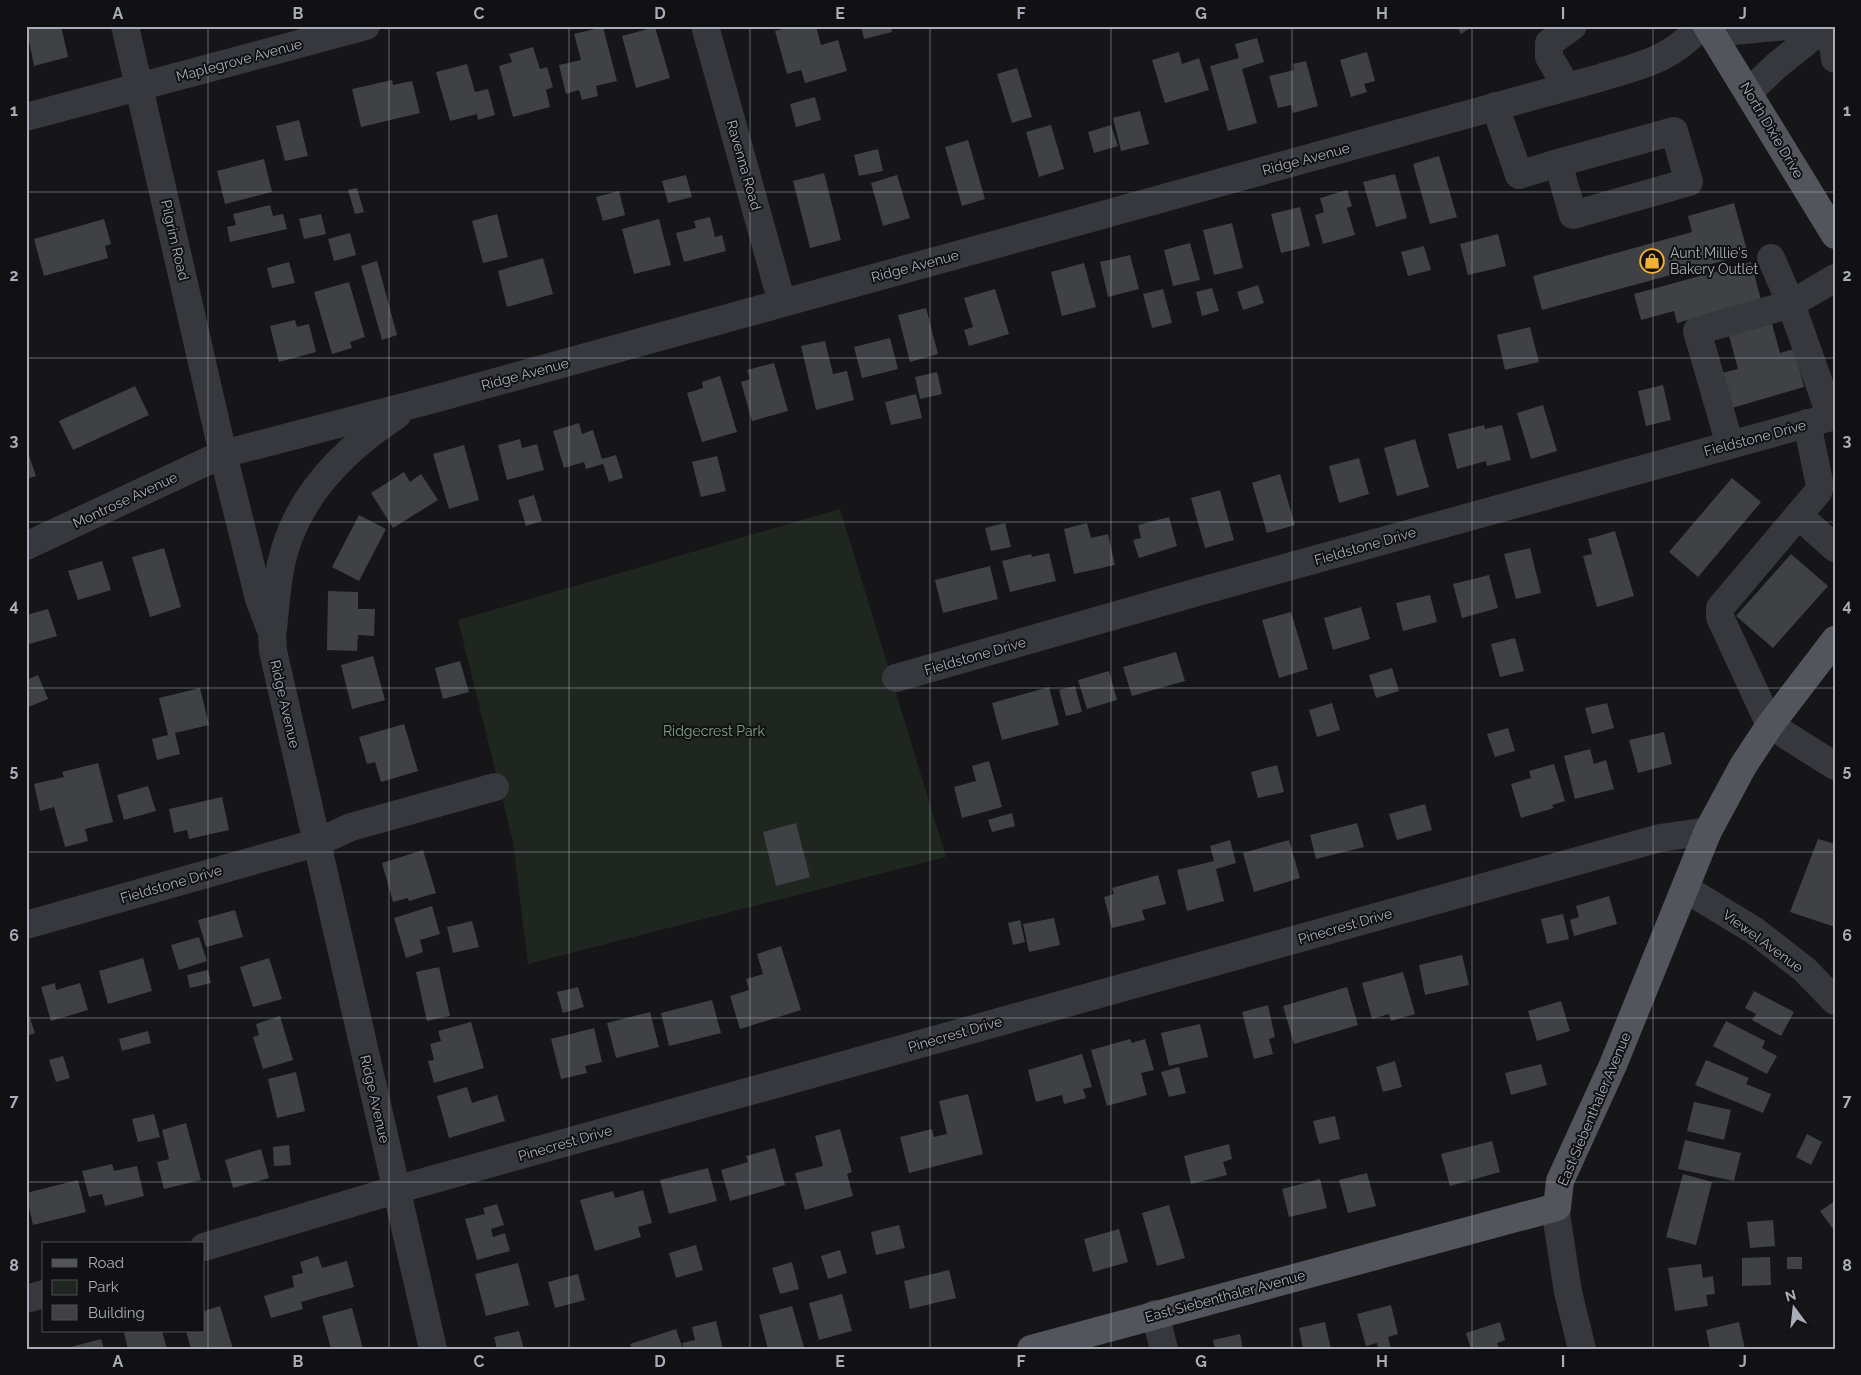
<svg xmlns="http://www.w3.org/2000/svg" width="1861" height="1375" font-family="Raleway,sans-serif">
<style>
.green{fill:#1e261f}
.building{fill:#404145}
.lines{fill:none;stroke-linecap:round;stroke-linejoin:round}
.minor{stroke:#37383d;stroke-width:28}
.major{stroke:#53555c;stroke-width:28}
.grid{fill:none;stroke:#a8adb8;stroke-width:1;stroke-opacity:0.55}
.labels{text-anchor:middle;stroke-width:4;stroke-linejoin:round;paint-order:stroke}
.street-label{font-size:14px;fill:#a8adb8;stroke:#111113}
.poi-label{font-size:14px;fill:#a8adb8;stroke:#111113;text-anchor:start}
.park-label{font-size:14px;fill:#7fa381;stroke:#111113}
.neatline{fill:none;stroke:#a8adb8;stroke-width:2}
.grid-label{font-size:16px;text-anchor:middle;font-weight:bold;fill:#a8adb8}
</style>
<rect width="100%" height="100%" fill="#161618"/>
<!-- green -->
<path class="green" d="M840 509 946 857 528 964 513 842 458 620Z"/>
<!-- building -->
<path class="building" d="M26 26H61L68 57 34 66Z
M792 26H816L821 45 838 40 847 71 805 83 801 70 787 74 775 31Z
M861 26H891L892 32 864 39Z
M1457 26H1473L1461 34Z
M603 27 617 81 596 86 598 96 582 100 579 90 566 94 559 65 581 60 574 34Z
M655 27 670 78 636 88 622 36Z
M1257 38 1264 62 1242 69 1257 123 1228 131 1210 66 1239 58 1235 44Z
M533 47 540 69 547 67 553 87 546 90 550 107 513 117 499 66 512 62 509 54Z
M1179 52 1182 64 1199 58 1209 90 1165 103 1152 60Z
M1367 52 1375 81 1364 84 1367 92 1351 97 1340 60Z
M1306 61 1318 106 1293 113 1291 105 1278 108 1269 76 1294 70 1293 64Z
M467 64 475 92 488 89 495 115 478 120 477 114 450 121 436 72Z
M1017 68 1032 117 1012 123 997 74Z
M392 80 393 85 412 81 420 113 361 127 352 89Z
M815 97 821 120 796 127 790 104Z
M1140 111 1149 144 1121 151 1113 118Z
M299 120 308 156 285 161 276 126Z
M1051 125 1064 169 1039 177 1026 132Z
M1111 125 1118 146 1094 153 1088 132Z
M968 140 985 199 962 206 945 147Z
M878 149 883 171 859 176 854 155Z
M1439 156 1457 217 1430 224 1413 164Z
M264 159 272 192 225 204 217 171Z
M824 173 841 240 810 248 793 181Z
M1395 174 1407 218 1376 227 1363 182Z
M686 175 692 197 668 203 662 181Z
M897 175 910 218 883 226 871 183Z
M357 188 364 212 355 214 348 190Z
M1347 190 1352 206 1347 208 1355 235 1323 244 1315 215 1324 212 1320 198Z
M619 191 625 215 603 221 596 197Z
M1734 203 1748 254 1542 310 1533 276 1692 232 1688 216Z
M270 205 273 216 283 214 287 229 230 242 227 227 236 225 233 214Z
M1300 207 1310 246 1281 253 1271 214Z
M321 214 326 234 304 239 299 219Z
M497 214 508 257 483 263 472 221Z
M710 217 715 237 722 235 726 251 684 262 676 233 696 228 694 221Z
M104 219 111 244 105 246 108 258 44 276 34 239Z
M659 219 671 265 634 274 622 229Z
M1232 223 1243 268 1214 275 1203 230Z
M350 233 356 255 334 261 328 239Z
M1498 234 1506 266 1468 275 1460 244Z
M1190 243 1200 280 1173 286 1164 250Z
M1424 246 1431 270 1408 276 1401 252Z
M1130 255 1139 289 1108 297 1100 262Z
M543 258 553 294 507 307 498 271Z
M377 261 397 335 382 340 361 266Z
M289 262 295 283 272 288 267 268Z
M1751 262 1761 300 1677 323 1674 311 1641 320 1634 294Z
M1084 263 1096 307 1062 316 1051 272Z
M349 282 365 337 350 342 352 348 332 354 314 292Z
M1258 285 1264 303 1243 310 1237 292Z
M1212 288 1219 311 1202 316 1196 292Z
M995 289 1009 334 969 346 964 330 973 327 964 298Z
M1163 289 1172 323 1152 328 1143 294Z
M926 308 938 354 910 362 898 315Z
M295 320 297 327 309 324 316 352 279 362 270 326Z
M1771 320 1780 353 1794 349 1804 387 1732 408 1722 373 1738 369 1728 332Z
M1530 327 1539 362 1505 370 1497 335Z
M890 338 898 369 862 378 854 347Z
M825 341 833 374 847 371 854 400 816 410 801 346Z
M774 363 788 411 752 421 741 382 750 379 747 370Z
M937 372 942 394 920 399 915 377Z
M720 376 737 432 702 442 687 393 703 388 702 382Z
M1663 385 1671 420 1646 426 1638 391Z
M135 386 149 415 73 450 59 421Z
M916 394 922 418 891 425 885 402Z
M1543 405 1557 451 1531 459 1517 413Z
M579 423 582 434 593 430 602 459 616 455 623 478 609 482 603 464 586 469 584 462 564 468 553 431Z
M1484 425 1485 429 1502 425 1511 460 1487 466 1486 461 1457 469 1448 434Z
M520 439 522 448 537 444 544 470 507 480 498 445Z
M1415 439 1429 487 1397 496 1384 448Z
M464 445 479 500 449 509 433 454Z
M26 447 36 476 26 479Z
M717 456 726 491 701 497 692 462Z
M1359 458 1369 494 1339 503 1329 466Z
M404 472 410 482 421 474 438 500 393 528 371 493Z
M1280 474 1295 525 1267 533 1252 483Z
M1732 478 1761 502 1698 577 1669 552Z
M1220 490 1234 540 1205 548 1191 498Z
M534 495 542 521 526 526 518 500Z
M359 515 386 529 359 581 332 567Z
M1169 517 1177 546 1139 558 1133 540 1141 538 1138 525Z
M1005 523 1011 547 991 551 985 528Z
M1087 523 1091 538 1108 534 1115 565 1074 574 1064 529Z
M1615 531 1634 596 1597 607 1583 556 1592 554 1588 539Z
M164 548 181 607 150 617 132 557Z
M1530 548 1541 593 1516 599 1504 554Z
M1049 553 1056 581 1010 592 1002 561 1031 554 1032 557Z
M1791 554 1828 586 1773 648 1736 616Z
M102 561 111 590 78 600 68 571Z
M990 566 998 599 943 613 935 580Z
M1489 575 1498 608 1462 618 1453 584Z
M328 591 358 592V609H375L374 636 358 635 357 651 327 650Z
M1430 595 1437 622 1403 631 1396 603Z
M1361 607 1370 639 1333 650 1324 618Z
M48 609 57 636 26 645V615Z
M1291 612 1308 669 1279 678 1262 620Z
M1515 638 1524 671 1500 677 1491 644Z
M1176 652 1185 681 1132 696 1123 667Z
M373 656 385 700 352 709 341 665Z
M460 661 469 692 443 699 435 668Z
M1392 668 1399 691 1376 698 1369 675Z
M1109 671 1117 700 1087 709 1078 680Z
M38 675 48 699 26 708V680Z
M1075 686 1082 712 1066 716 1059 690Z
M1049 687 1059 725 1002 740 992 703Z
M200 688 209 725 175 733 180 754 157 760 152 739 168 735 159 698Z
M1332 703 1340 730 1317 737 1309 710Z
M1607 703 1614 728 1592 734 1585 708Z
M404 724 418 771 381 782 375 762 367 764 359 737Z
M1508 728 1515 751 1495 757 1487 734Z
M1664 732 1672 764 1638 773 1629 740Z
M1590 749 1594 764 1606 760 1614 789 1575 799 1564 756Z
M989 761 1002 807 962 818 954 787 976 781 972 766Z
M98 763 113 822 85 829 88 841 65 847 54 807 40 811 34 784 64 777 62 772Z
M1554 764 1565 801 1552 805 1554 808 1521 818 1511 784 1531 778 1529 771Z
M1277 765 1284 792 1258 798 1251 772Z
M148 786 156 811 124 820 117 795Z
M222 797 229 830 189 839 187 830 174 833 169 809Z
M1425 804 1432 830 1397 840 1389 814Z
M1012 813 1015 826 992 832 988 820Z
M796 823 810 877 776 886 763 832Z
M1357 823 1364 847 1316 859 1310 835Z
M1818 839 1835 844V927L1790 912Z
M1230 840 1236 863 1216 869 1224 901 1187 911 1177 870 1214 861 1210 846Z
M1289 840 1300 878 1254 892 1243 853Z
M423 850 436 893 409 901 408 898 393 902 382 863Z
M1158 875 1166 904 1142 910 1145 920 1112 928 1104 897 1114 894 1112 888Z
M1609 896 1617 924 1574 936 1570 920 1579 917 1576 906Z
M432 906 440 934 420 940 423 952 406 958 394 918Z
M235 910 243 937 206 947 198 920Z
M1563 914 1569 939 1547 944 1541 919Z
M1054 918 1060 945 1029 952 1023 924Z
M1020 920 1025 942 1013 945 1008 923Z
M472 921 479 947 453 953 447 927Z
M199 937 207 961 179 970 171 945Z
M781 946 801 1010 740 1029 730 996 749 990 746 979 763 974 757 954Z
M1462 955 1469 985 1425 995 1419 965Z
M143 958 152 991 108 1004 99 971Z
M269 958 282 999 253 1007 240 967Z
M439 967 450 1016 427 1021 416 972Z
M208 970 211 983 190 988 187 975Z
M1403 972 1415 1014 1391 1021 1389 1014 1372 1019 1362 983Z
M55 983 56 990 80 983 88 1010 51 1021 41 987Z
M578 987 584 1007 563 1013 557 992Z
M1347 987 1358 1025 1294 1044 1283 1006Z
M1754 991 1794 1012 1781 1036 1752 1020 1756 1014 1745 1008Z
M712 1000 721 1033 669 1046 661 1013Z
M1561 1001 1570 1031 1537 1041 1528 1011Z
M1268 1005 1275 1037 1269 1039 1273 1054 1254 1059 1242 1012Z
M26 1006 35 1033 26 1036Z
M650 1012 659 1047 616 1058 607 1023Z
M280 1016 293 1060 263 1069 253 1037 259 1035 256 1024Z
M1726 1021 1765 1041 1762 1048 1777 1056 1767 1074 1713 1046Z
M471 1022 484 1068 434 1083 428 1061 434 1060 430 1044 441 1041 438 1031Z
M1200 1024 1208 1057 1169 1066 1161 1033Z
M594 1028 602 1062 585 1066 587 1073 561 1079 551 1039Z
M148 1031 151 1043 122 1051 119 1039Z
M1130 1039 1132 1043 1145 1039 1154 1070 1141 1073 1147 1095 1107 1106 1091 1050Z
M1082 1054 1092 1087 1083 1089 1086 1098 1064 1104 1062 1095 1036 1102 1028 1070Z
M63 1056 70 1078 56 1082 49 1060Z
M1706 1060 1749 1078 1746 1084 1771 1094 1763 1113 1695 1085Z
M1395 1061 1402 1087 1383 1092 1376 1067Z
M1541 1064 1547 1085 1511 1095 1505 1073Z
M1179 1067 1186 1093 1169 1097 1161 1072Z
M296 1072 305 1111 277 1118 268 1079Z
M467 1087 472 1103 497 1095 505 1121 449 1138 437 1096Z
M968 1094 983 1154 909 1173 900 1137 932 1129 934 1137 947 1134 939 1101Z
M1694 1102 1731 1110 1724 1140 1687 1131Z
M154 1114 160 1137 138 1142 132 1119Z
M1335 1116 1340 1139 1319 1144 1313 1121Z
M186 1123 201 1180 164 1189 157 1162 169 1159 162 1130Z
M840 1129 852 1172 847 1174 853 1196 805 1210 795 1173 823 1166 815 1136Z
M1807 1134 1822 1142 1811 1165 1796 1157Z
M1685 1140 1741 1153 1734 1181 1678 1169Z
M1492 1141 1500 1172 1450 1186 1441 1154Z
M1229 1144 1232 1159 1223 1162 1227 1175 1191 1184 1184 1156Z
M289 1145 291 1165 274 1166 273 1147Z
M775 1148 785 1185 730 1201 721 1170 748 1162 746 1156Z
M261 1149 269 1178 233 1188 225 1160Z
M112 1164 114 1171 137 1166 144 1196 105 1206 102 1194 89 1197 82 1171Z
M708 1168 717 1201 669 1214 660 1180Z
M1367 1173 1376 1206 1348 1213 1339 1180Z
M1683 1174 1712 1182 1696 1245 1666 1237Z
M1320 1179 1327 1208 1289 1217 1282 1189Z
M78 1180 86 1212 33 1225 26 1193Z
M643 1190 652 1223 638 1227 641 1237 595 1251 580 1200 613 1191 615 1198Z
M1835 1201V1227L1833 1229 1820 1211Z
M497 1204 504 1225 491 1229 493 1237 505 1233 510 1251 477 1260 465 1219 485 1214 483 1208Z
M1169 1205 1185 1258 1157 1266 1142 1213Z
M1773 1220 1775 1246 1750 1248 1747 1222Z
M899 1225 905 1248 876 1255 871 1232Z
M1119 1229 1128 1262 1093 1272 1084 1239Z
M696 1245 703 1270 676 1278 669 1253Z
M840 1250 847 1273 828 1279 821 1256Z
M318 1256 322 1268 347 1261 354 1287 301 1302 303 1309 271 1318 264 1296 294 1287 292 1276 303 1273 300 1262Z
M1770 1257 1771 1285 1742 1286V1258Z
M1787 1257H1802V1269H1787Z
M792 1262 799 1289 780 1294 772 1268Z
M518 1263 529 1305 486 1316 475 1274Z
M1701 1264 1703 1278 1713 1276 1715 1294 1706 1295 1708 1306 1675 1311 1668 1268Z
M949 1270 956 1298 910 1309 904 1281Z
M578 1274 585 1300 555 1308 548 1282Z
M842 1294 852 1331 819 1340 809 1303Z
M1391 1305 1398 1334 1388 1337 1391 1349H1378L1377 1343 1366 1346 1357 1314Z
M220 1306 233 1349H191L186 1331H204V1311Z
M792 1306 804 1347 768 1349 759 1315Z
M352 1308 363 1349H331L322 1316Z
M716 1321 723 1349H684L682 1343 695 1340 692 1327Z
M1325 1322 1331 1349H1303L1299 1328Z
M1500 1322 1505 1340 1497 1343 1499 1349H1471L1466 1333Z
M1739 1322 1745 1349H1710L1706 1330Z
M676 1329 683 1349H632L630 1344Z
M129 1331H162L167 1349H128L124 1333Z
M519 1331 524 1349H497L494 1337Z
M1240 1334 1243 1349H1215L1213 1340Z
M101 1339 104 1349H67V1348Z"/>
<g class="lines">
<!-- minor -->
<path class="minor" d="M125 26 223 454 259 599 272 633 273 651 433 1349
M705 26 782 303
M1830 26 1835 59
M1712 33 1788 26
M1567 87 1549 57V43L1573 26
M1749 92 1776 66 1826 26
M1495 106 1519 175 1558 163
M26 117 366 26
M1674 131 1689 182 1573 215 1558 163Z
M1831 417 1791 304 1835 278
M1807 423 1820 486 1818 492 1720 608V617L1770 725 1835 766
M1730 445 1697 331 1791 304 1771 258
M1798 515 1835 548
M26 546 223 454 434 399 1596 79C1641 65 1668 62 1701 26
M273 629C276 602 277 573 286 546 304 489 348 447 397 415
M896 678 1194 593 1835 416
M1686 889 1755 931 1805 970 1835 1001
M26 925 316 843 351 827 495 787
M1557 1207 1556 1214 1568 1292 1582 1349
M204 1247 395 1190 1660 838 1708 831
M26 1299 44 1294
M1155 1314 1164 1349"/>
<!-- major -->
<path class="major" d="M1707 26 1835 235
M1031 1349 1557 1207 1560 1181 1613 1065 1708 831 1743 766 1770 725 1835 640"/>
</g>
<!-- grid -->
<path class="grid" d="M208 26V1349M389 26V1349M569 26V1349M750 26V1349M930 26V1349M1111 26V1349M1292 26V1349M1472 26V1349M1653 26V1349M26 192H1835M26 358H1835M26 522H1835M26 688H1835M26 852H1835M26 1018H1835M26 1182H1835"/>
<!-- icons -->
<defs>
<g id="shop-ring" transform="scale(1.25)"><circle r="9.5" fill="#111113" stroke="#f2b134" stroke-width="1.5"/><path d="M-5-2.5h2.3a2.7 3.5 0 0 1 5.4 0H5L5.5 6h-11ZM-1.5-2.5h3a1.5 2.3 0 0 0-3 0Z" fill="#f2b134"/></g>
</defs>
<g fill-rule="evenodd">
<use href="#shop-ring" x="1652" y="261"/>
</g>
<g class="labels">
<!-- street labels -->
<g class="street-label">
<text transform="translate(239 60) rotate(-15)" y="5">Maplegrove Avenue</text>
<text transform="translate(1772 130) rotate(59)" y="5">North Dixie Drive</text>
<text transform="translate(1306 159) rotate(-15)" y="5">Ridge Avenue</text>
<text transform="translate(744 165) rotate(74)" y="5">Ravenna Road</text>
<text transform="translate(175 240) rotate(77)" y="5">Pilgrim Road</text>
<text transform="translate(915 266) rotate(-15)" y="5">Ridge Avenue</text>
<text transform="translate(525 374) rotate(-15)" y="5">Ridge Avenue</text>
<text transform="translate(1755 438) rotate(-15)" y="5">Fieldstone Drive</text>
<text transform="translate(125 500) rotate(-25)" y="5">Montrose Avenue</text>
<text transform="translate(1365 546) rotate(-16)" y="5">Fieldstone Drive</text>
<text transform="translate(975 656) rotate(-16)" y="5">Fieldstone Drive</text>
<text transform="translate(285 704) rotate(77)" y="5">Ridge Avenue</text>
<text transform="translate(171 884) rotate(-16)" y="5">Fieldstone Drive</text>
<text transform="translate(1345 926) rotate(-16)" y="5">Pinecrest Drive</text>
<text transform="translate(1763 941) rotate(36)" y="5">Viewel Avenue</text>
<text transform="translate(955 1034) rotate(-16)" y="5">Pinecrest Drive</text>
<text transform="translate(375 1099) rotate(77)" y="5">Ridge Avenue</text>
<text transform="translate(1594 1109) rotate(-67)" y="5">East Siebenthaler Avenue</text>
<text transform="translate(565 1143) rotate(-16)" y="5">Pinecrest Drive</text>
<text transform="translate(1225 1296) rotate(-15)" y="5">East Siebenthaler Avenue</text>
</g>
<!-- poi labels -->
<g class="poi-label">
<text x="1670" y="258">Aunt Millie's<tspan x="1670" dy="16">Bakery Outlet</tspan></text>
</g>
<!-- park labels -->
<g class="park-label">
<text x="714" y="736">Ridgecrest Park</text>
</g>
</g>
<!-- border -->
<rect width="1861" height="1375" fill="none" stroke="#111113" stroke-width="55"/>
<!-- legend -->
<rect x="42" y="1242" width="162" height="90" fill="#111113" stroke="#4d4f55"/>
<rect x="52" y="1259" width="25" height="8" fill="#53555c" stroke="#4d4f55"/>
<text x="88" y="1268" font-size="15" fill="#a8adb8">Road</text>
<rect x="52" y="1280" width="25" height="15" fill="#1e261f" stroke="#4d4f55"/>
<text x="88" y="1292" font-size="15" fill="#a8adb8">Park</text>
<rect x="52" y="1305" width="25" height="15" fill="#404145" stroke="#4d4f55"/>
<text x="88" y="1318" font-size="15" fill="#a8adb8">Building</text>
<!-- north arrow -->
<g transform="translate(1794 1308) rotate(345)" stroke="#111113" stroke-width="4" paint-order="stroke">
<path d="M0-4L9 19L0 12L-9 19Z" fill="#a8adb8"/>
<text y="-8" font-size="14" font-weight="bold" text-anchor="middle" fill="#a8adb8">N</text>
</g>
<rect x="28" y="28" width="1806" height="1320" class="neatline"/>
<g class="grid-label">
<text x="118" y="19">A</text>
<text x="298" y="19">B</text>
<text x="479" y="19">C</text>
<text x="660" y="19">D</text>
<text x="840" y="19">E</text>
<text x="1021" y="19">F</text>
<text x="1201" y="19">G</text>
<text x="1382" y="19">H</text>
<text x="1563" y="19">I</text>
<text x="1743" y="19">J</text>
<text x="14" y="116">1</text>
<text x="1847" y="116">1</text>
<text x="14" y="281">2</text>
<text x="1847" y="281">2</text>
<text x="14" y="446">3</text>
<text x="1847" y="446">3</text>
<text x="14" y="611">4</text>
<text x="1847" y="611">4</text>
<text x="14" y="776">5</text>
<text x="1847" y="776">5</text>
<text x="14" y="941">6</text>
<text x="1847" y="941">6</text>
<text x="14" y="1106">7</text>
<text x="1847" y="1106">7</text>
<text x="14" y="1271">8</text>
<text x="1847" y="1271">8</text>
<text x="118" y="1367">A</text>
<text x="298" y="1367">B</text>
<text x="479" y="1367">C</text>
<text x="660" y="1367">D</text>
<text x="840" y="1367">E</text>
<text x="1021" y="1367">F</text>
<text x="1201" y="1367">G</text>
<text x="1382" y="1367">H</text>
<text x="1563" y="1367">I</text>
<text x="1743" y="1367">J</text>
</g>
</svg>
